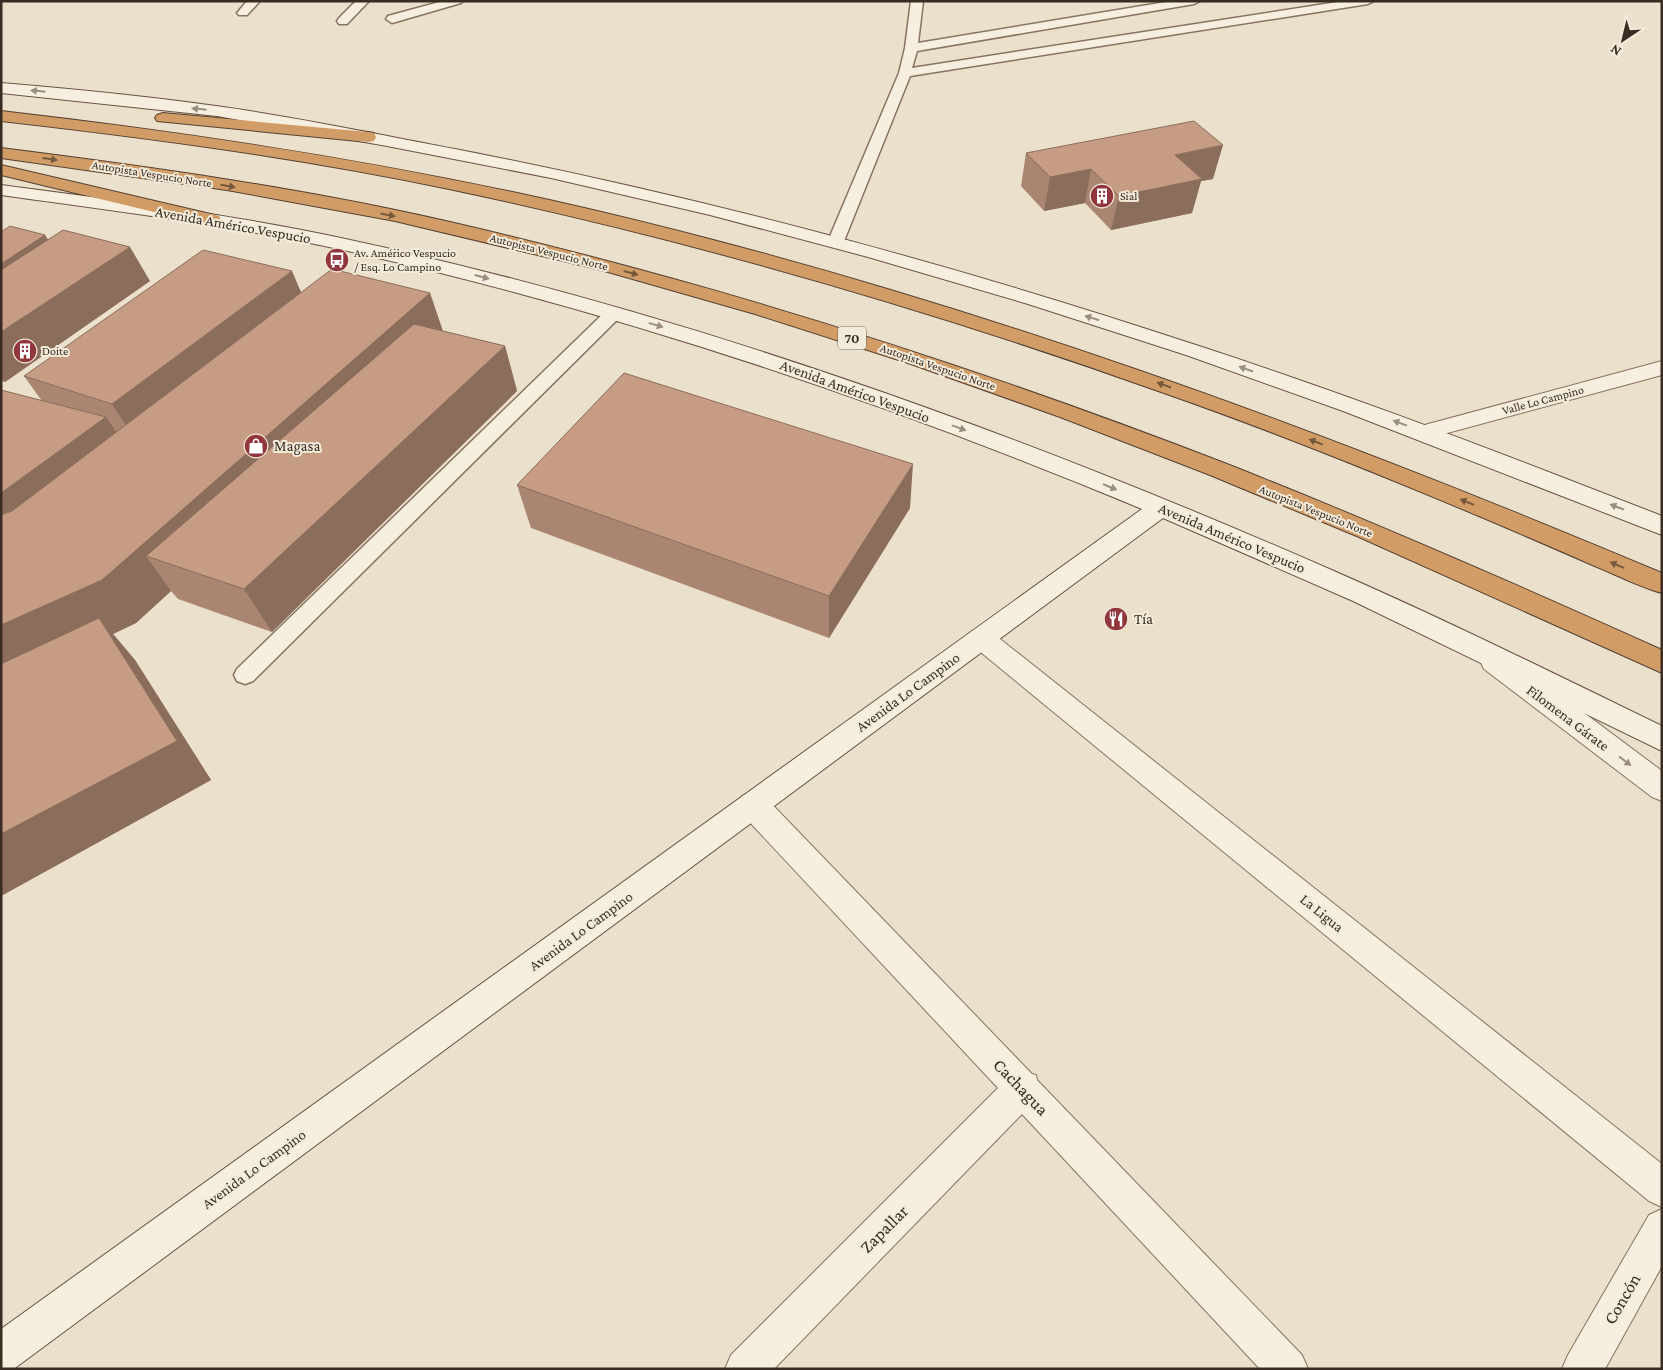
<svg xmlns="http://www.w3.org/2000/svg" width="1663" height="1370" font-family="'Crimson Pro',serif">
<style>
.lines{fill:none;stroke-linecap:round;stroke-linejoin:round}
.service-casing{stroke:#877360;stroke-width:3}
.minor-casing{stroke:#877360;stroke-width:2}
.tertiary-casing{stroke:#877360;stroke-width:2}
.secondary-casing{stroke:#695443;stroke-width:2}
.motorway-casing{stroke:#554234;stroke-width:2}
.service{fill:#f6eede;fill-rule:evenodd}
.minor{fill:#f6eede;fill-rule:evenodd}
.tertiary{fill:#f6eede;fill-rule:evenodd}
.secondary{fill:#f6eede;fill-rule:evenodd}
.motorway{fill:#d19c65;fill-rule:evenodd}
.wall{fill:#aa8672}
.shaded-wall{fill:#8b6d5c}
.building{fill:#c69c84;stroke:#8b6d5c}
.oneway{fill:#988d80}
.oneway2{fill:#76593d}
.labels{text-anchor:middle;stroke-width:4;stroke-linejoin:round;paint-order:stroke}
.far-street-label{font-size:12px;fill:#392c22;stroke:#f3ebda}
.far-poi-label{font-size:12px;fill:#392c22;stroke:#f3ebda;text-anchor:start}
.shield{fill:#f3ebda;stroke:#716559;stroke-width:1}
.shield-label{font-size:14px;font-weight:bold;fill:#392c22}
.street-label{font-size:15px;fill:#392c22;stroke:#f3ebda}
.poi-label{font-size:15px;fill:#392c22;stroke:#f3ebda;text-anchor:start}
.near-street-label{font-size:18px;fill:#392c22;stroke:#f3ebda}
</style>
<rect width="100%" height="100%" fill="#ebe0cb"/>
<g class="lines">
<!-- service casing -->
<g class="service-casing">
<path id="service" d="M247 1H260L247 15H239L237 13Z
M356 1H369L347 24H339L337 21 339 18Z
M443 1H463L461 3 392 23 386 19 388 16Z
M911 1H923L918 43 1172 1H1200L1194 4 917 51 912 68 1344 1H1374L1368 4 910 76 844 241 841 244H831L828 241 899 73 905 48Z
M614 308 620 309 622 313 620 317 253 681 245 684 237 681 234 675 237 669 608 309Z"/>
</g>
<!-- minor casing -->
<g class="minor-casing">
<path id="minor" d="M981 628 990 631 1662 1164V1207L1649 1201 972 645 968 638 972 631Z
M753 792 764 796 1032 1074 1036 1075 1037 1080 1302 1355 1308 1369H1260L1022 1114 774 1369H725L731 1355 998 1088 742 814 738 805 742 796Z
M1662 1209V1266L1605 1369H1562L1568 1355 1649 1215Z"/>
</g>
<!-- tertiary casing -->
<g class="tertiary-casing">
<path id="tertiary" d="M1662 361V375L1425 439 1417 437 1414 432 1417 427Z
M1494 650 1504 653 1662 771V801L1652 797 1484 669 1480 661 1484 653Z"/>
</g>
<!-- secondary casing -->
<g class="secondary-casing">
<path id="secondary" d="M1 83C73 89 145 96 216 106 296 117 376 134 455 149 707 198 955 265 1199 346 1355 397 1509 456 1662 516V535L1343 411 1186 355 1028 304 868 257 710 215 551 178 387 146 217 116 1 93Z
M1 185C115 200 229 214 341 238 681 311 1009 429 1327 568 1440 617 1551 672 1662 726V751L1353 601 1163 518 15 1368 1 1369V1329L1142 509C883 401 617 311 343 250 230 225 115 211 1 195Z"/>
</g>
<!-- motorway casing -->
<g class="motorway-casing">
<path id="motorway" d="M1 111C202 134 396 164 593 210 962 297 1313 426 1662 573V593C1640 587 1619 576 1597 567 1563 552 1528 537 1493 522 1384 476 1273 431 1161 392 928 309 691 240 449 189 301 158 151 138 1 121Z
M163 113 368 132 374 133 376 137 374 141 368 142 157 121 155 118 157 115Z
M1 148C152 167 302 188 450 222 715 283 974 366 1227 464 1374 522 1518 585 1662 650V673L1359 537 1210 475 1060 417 908 363 755 314 601 270 395 221 227 190 1 158Z
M1 165 219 216 221 220 219 224 212 226 1 175Z"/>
</g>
<!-- service -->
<use href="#service" class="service"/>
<!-- minor -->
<use href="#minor" class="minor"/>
<!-- tertiary -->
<use href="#tertiary" class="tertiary"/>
<!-- secondary -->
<use href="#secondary" class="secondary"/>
<!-- motorway -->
<use href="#motorway" class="motorway"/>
</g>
<!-- wall -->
<path class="wall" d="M1026 153 1213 179 1201 181 1192 213 1111 230 1085 203 1044 211 1021 186Z
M1 232 45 235 48 240 150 281 5 382 1 381Z
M301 292 430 293 443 331 505 346 517 391 272 632 178 599 171 591 136 623 113 634 135 660 211 780 1 896V390L42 401 24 376Z
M517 485 910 508 829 638 531 528Z"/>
<!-- shaded-wall -->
<path class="shaded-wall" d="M1223 145 1213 179 1201 181 1192 213 1111 230 1119 196 1175 155Z
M1091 169 1085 203 1044 211 1050 177Z
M45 235 67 269 1 315V264Z
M130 247 150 281 5 382 1 377V332Z
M292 271 307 306 135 439 112 404Z
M430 293 445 338 146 556 171 591 136 623 113 634 135 660 211 780 1 896V625Z
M505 346 517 391 272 632 244 589Z
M106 417 136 461 1 559V493Z
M913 464 910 508 829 638V596Z"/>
<!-- building -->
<path class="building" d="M1194 121 1223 145 1175 155 1202 179 1119 196 1091 169 1050 177 1026 153Z
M10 226 45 235 1 264V232Z
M63 230 130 247 1 332V270Z
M203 250 292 271 112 404 24 376Z
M332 269 430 293 102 580 1 625V515L12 511Z
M414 324 505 346 244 589 146 556Z
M624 373 913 464 829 596 517 485Z
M1 390 106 417 1 493Z
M99 618 177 741 1 834V664Z"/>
<!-- one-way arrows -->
<defs><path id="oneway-solid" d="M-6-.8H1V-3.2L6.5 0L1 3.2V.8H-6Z" transform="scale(1.25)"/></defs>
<g class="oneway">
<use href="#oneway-solid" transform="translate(38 91) rotate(-174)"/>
<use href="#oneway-solid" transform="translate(199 109) rotate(-174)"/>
<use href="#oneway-solid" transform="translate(482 277) rotate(15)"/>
<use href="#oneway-solid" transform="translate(1092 318) rotate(-162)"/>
<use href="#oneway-solid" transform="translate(656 325) rotate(16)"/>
<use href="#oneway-solid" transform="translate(1246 369) rotate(-161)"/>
<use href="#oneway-solid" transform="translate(1400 423) rotate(-160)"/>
<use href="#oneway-solid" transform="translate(959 428) rotate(20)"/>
<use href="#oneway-solid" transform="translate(1110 487) rotate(22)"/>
<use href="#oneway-solid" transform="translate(1617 507) rotate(-159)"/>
<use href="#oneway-solid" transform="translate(1625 761) rotate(37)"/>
</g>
<g class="oneway2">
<use href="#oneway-solid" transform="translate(50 159) rotate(8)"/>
<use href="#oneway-solid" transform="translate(228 186) rotate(10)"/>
<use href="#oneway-solid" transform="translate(388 215) rotate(11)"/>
<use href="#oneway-solid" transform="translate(631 273) rotate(15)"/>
<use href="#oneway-solid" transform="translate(1164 385) rotate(-161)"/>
<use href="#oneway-solid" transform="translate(1316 442) rotate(-159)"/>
<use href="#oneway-solid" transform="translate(1467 502) rotate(-158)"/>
<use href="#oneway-solid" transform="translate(1617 565) rotate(-157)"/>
</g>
<!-- icons -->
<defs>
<g id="building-disc" transform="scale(1.25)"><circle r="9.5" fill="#91363c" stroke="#f3ebda"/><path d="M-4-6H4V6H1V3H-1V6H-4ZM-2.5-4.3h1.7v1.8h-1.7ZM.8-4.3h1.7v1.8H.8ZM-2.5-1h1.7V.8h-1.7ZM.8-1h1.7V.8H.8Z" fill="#fff"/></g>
<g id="bus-disc" transform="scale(1.25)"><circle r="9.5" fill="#91363c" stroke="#f3ebda"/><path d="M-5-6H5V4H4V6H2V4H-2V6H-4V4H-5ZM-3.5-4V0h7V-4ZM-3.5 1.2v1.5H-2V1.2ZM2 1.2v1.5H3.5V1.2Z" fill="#fff"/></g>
<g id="shop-disc" transform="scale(1.25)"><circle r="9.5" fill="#91363c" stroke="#f3ebda"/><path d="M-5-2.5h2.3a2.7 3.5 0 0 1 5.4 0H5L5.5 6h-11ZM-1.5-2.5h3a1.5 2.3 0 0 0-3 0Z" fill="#fff"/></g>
<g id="restaurant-disc" transform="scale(1.25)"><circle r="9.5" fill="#91363c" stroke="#f3ebda"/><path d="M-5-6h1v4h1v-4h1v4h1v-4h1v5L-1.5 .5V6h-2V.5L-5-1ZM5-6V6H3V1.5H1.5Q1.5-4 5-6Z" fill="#fff"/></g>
</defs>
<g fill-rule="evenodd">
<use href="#building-disc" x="1102" y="196"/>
<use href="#bus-disc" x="337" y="260"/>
<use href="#building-disc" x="25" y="351"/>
<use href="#shop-disc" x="256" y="446"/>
<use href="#restaurant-disc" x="1116" y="619"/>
</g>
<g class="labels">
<!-- far-street labels -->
<g class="far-street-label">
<text transform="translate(152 174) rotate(9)" y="4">Autopista Vespucio Norte</text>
<text transform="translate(549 252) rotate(14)" y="4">Autopista Vespucio Norte</text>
<text transform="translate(938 367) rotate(19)" y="4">Autopista Vespucio Norte</text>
<text transform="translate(1543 400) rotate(-15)" y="4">Valle Lo Campino</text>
<text transform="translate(1316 511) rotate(22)" y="4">Autopista Vespucio Norte</text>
</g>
<!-- far-poi labels -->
<g class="far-poi-label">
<text x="1120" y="200">Sial</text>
<text x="354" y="257">Av. Américo Vespucio<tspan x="354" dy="14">/ Esq. Lo Campino</tspan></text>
<text x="42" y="355">Doite</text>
</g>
<!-- shield labels -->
<rect class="shield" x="838" y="326.5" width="28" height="23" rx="4"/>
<g class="shield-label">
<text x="852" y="343">70</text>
</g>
<!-- street labels -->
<g class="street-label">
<text transform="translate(233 225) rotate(10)" y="5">Avenida Américo Vespucio</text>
<text transform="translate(855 391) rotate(20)" y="5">Avenida Américo Vespucio</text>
<text transform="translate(1232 538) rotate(23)" y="5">Avenida Américo Vespucio</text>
<text transform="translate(908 692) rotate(-36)" y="5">Avenida Lo Campino</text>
<text transform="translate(1568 718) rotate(37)" y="5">Filomena Gárate</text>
<text transform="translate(1322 913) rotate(39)" y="5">La Ligua</text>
<text transform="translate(581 931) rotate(-36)" y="5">Avenida Lo Campino</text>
<text transform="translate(254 1169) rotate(-36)" y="5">Avenida Lo Campino</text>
</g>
<!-- poi labels -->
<g class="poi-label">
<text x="274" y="451">Magasa</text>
<text x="1134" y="624">Tía</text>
</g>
<!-- near-street labels -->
<g class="near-street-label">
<text transform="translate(1021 1087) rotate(46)" y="6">Cachagua</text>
<text transform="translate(884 1229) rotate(-45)" y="6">Zapallar</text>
<text transform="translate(1622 1299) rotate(-60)" y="6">Concón</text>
</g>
</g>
<!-- border -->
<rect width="1663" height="1370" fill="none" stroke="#392c22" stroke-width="5"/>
<!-- north arrow -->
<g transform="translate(1623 40) rotate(215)" stroke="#f3ebda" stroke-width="4" paint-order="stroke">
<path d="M0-4L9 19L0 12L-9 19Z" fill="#392c22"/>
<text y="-8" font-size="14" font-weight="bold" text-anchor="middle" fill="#392c22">N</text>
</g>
</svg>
